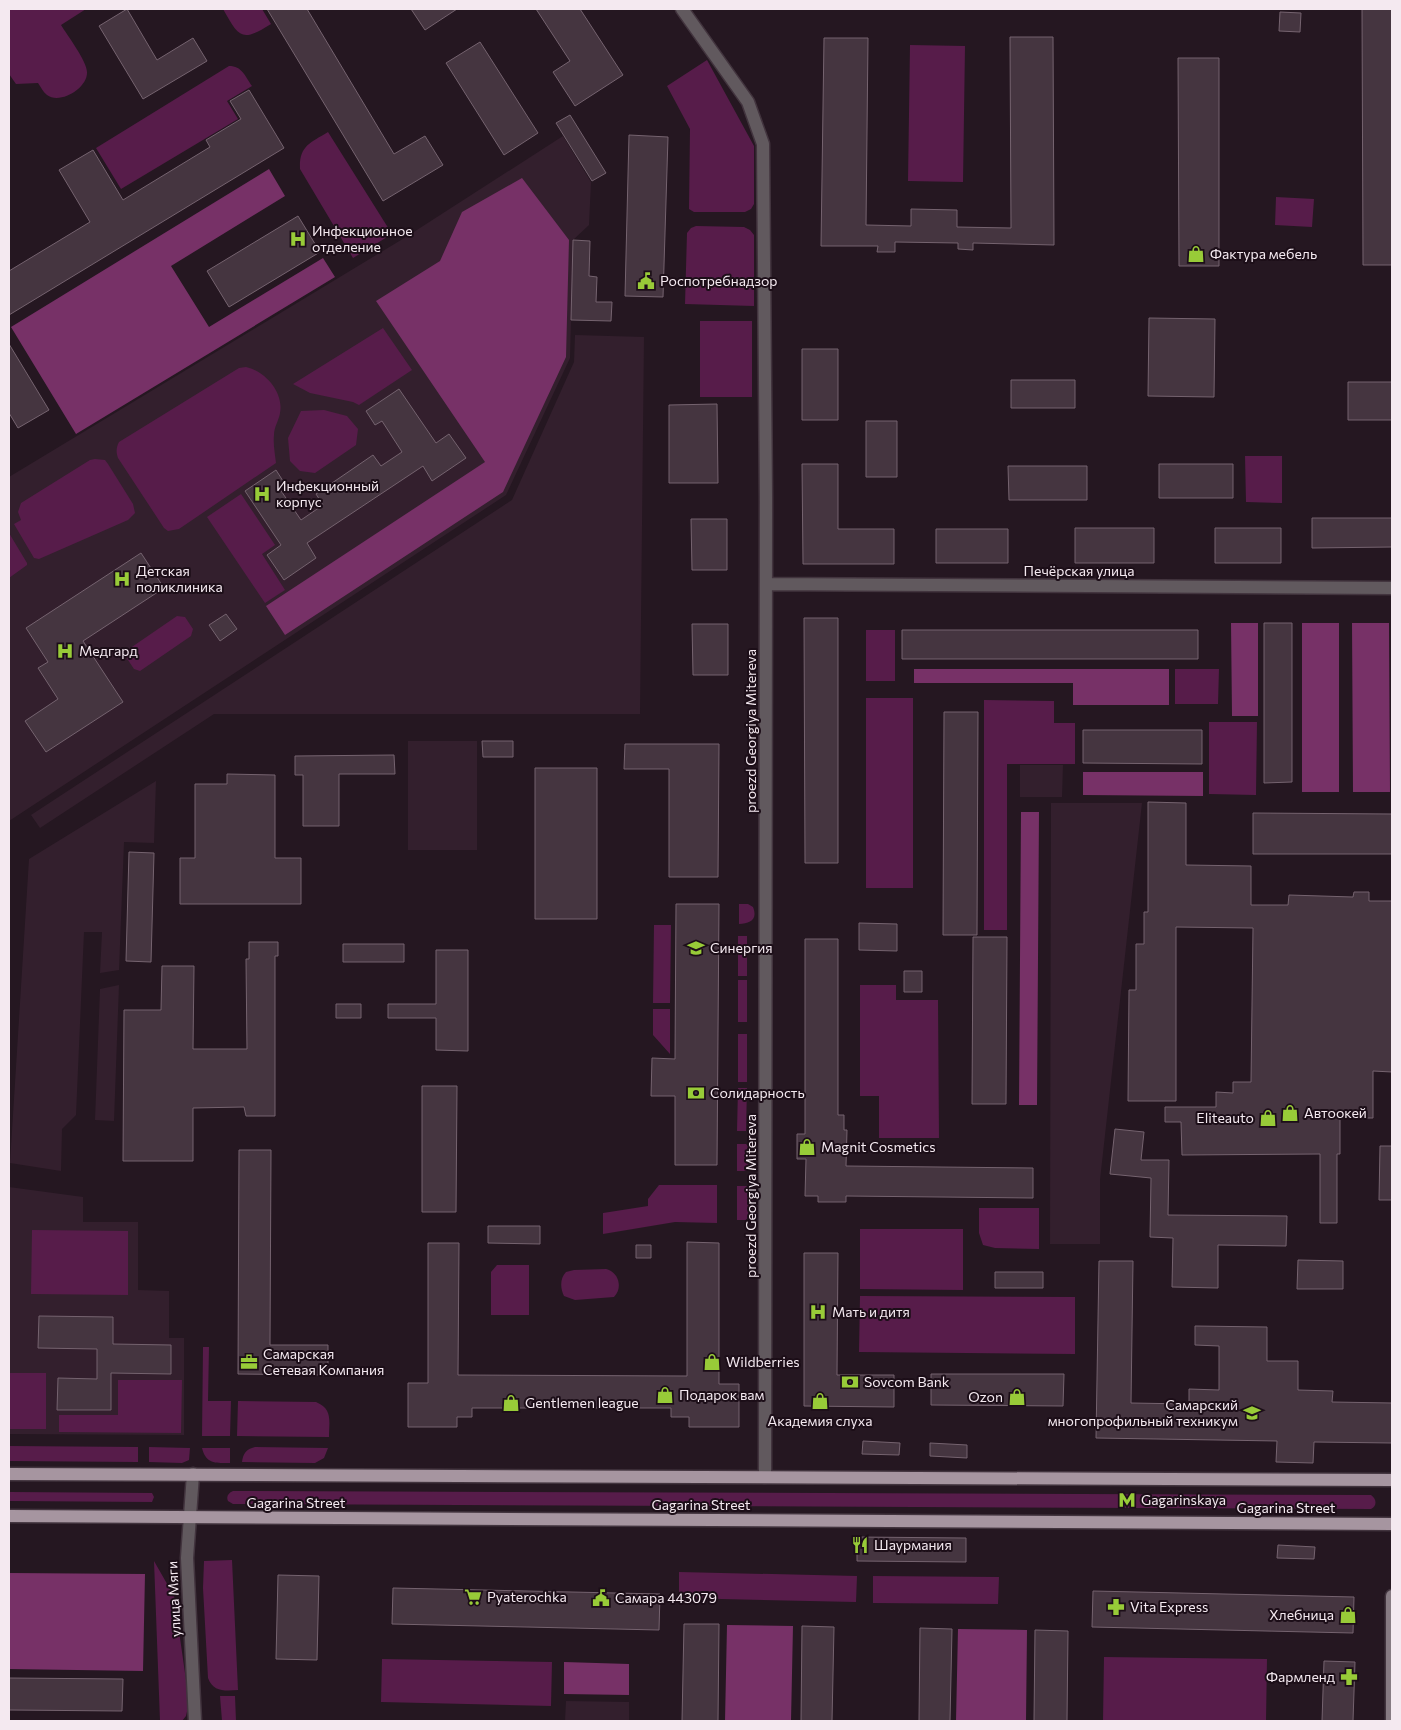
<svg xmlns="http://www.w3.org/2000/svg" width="1401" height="1730" font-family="Commissioner,sans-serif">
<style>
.built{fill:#331f2d}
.green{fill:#571c4a}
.forest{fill:#773167}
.building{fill:#453540;stroke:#75636f}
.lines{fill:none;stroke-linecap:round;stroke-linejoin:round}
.street-casing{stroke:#42343e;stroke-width:15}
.secondary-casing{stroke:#42343e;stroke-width:15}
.primary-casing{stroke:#42343e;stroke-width:15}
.street{stroke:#61595e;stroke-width:12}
.secondary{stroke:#877b83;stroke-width:12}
.primary{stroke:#a695a0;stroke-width:12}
.labels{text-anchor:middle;stroke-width:4;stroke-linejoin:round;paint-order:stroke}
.poi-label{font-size:14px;fill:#f4e9f0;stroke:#1c0e18;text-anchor:start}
.street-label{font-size:14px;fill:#f4e9f0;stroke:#1c0e18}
</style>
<rect width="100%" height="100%" fill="#251721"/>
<!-- built -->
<path class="built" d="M563 136 591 182 589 225 573 240 570 358 506 495 9 821V477L406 237Z
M575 335 644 337 640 714H214L40 828 31 815 512 500 574 362Z
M408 741H477V850H408Z
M1020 765H1063L1062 797H1020Z
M156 781 154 843 124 842 119 970 100 973 102 932H84L76 1115 62 1129 61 1171 10 1163 29 859Z
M1051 803H1142L1100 1180V1244H1050Z
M119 985 114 1121 95 1120 100 989Z
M9 1187 83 1197V1222H138V1290L169 1291V1338H184V1435L9 1434Z
M566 1701 629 1702V1721H565Z"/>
<!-- green -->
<path class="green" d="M9 9H86L61 25C67 35 87 61 87 72 88 88 60 105 47 95 43 92 41 87 38 83L16 84 9 74Z
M223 9H262L271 24C241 43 239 37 223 9Z
M910 45 965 46 963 182 908 181Z
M707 60 754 146V204L751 209 745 212H694L689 209 690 129 667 86Z
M229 66C242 66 245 76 252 86L227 101 238 119 121 189 96 148Z
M328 132 392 234 353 258 300 169C299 146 310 143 328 132Z
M1276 197 1314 199 1312 227 1275 225Z
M696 226 744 227 750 230 754 235V306L685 304 687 233 691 228Z
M700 321H752V397H700Z
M383 328 412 370 359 405 353 402 310 393 293 384Z
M246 367C265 371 284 392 280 413 279 420 274 427 274 435 273 444 275 454 276 463L179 529 168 531 164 528 118 458C116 452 116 448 119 442L239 368Z
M324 410 347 416 358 429 356 445 315 473 300 471 290 461 288 438 301 411Z
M1245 456H1282V503L1246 502Z
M95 459 105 460 108 464 133 504 135 513 128 520 39 559 34 558 14 524 21 520 18 512 21 503 90 460Z
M241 494 275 545 262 554 285 590 265 603 207 517Z
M9 533 27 563V565L9 578Z
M177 616 185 617 193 629 191 636 140 671 134 669 126 657V651Z
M866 630H895V681H866Z
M1175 669H1219L1218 704H1175Z
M866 698H913V888H866Z
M984 700 1054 701V723H1075V764H1007V930H984Z
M1209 722H1257L1256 795 1209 794Z
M739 904H748L753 907C758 920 750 923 739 924Z
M654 925H671L670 1003H653Z
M738 936H747V976H738Z
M738 980H747V1022H738Z
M860 985H896V1000H938L939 1138H879V1096H860Z
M653 1009H670V1054L653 1035Z
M738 1034H747V1082H738Z
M738 1088H747L746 1131H737Z
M737 1144H746C753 1151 754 1156 752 1166L746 1171H737Z
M659 1185H717V1223L675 1222 603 1234V1213L648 1206V1199Z
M737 1186H746C757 1196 755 1209 746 1220H737Z
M979 1208H1039V1249L995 1248 983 1245 979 1233Z
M860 1229H963V1290L860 1289Z
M32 1230 128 1231V1295L31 1294Z
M497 1265H529V1315H491V1272Z
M606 1269C619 1272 623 1288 614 1297L575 1300 564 1296C560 1288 560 1278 566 1272L574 1270Z
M860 1296 1075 1297V1354L859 1352Z
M203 1347H209L208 1401H231L230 1436H202Z
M9 1373H46V1429H9Z
M118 1380H182L181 1433 59 1432V1415H118Z
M238 1401 316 1402C333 1409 329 1421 329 1437L237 1436Z
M9 1446 138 1447V1462L9 1461Z
M149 1447 190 1448 189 1460 182 1463 149 1462Z
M255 1447 328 1448 324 1458 315 1463 242 1462C243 1454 246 1449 255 1447Z
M202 1448H230V1463C215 1463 206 1464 202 1448Z
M233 1491 1371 1495C1377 1499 1377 1506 1371 1509L233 1504 228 1501C226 1497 228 1493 233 1491Z
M9 1492 152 1493 154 1497 152 1502 9 1501Z
M232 1560 238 1690C225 1691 213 1692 208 1678L203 1588 204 1561Z
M154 1561 174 1596 186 1680 188 1707 186 1716 182 1721H160Z
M679 1572 857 1576 856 1602 679 1598Z
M873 1576 999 1577 998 1604 873 1603Z
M1104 1657 1267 1659 1266 1721H1103Z
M382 1659 552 1662 551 1706 381 1702Z
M220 1696H235L236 1721H222Z"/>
<!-- forest -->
<path class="forest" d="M269 169 285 196 171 266 209 327 323 258 335 277 76 434 11 327Z
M522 178 569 240 566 357 503 492 285 635 266 606 485 462 376 301 440 261 462 212Z
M1231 623H1258V716H1232Z
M1302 623H1339V792H1302Z
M1352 623H1389L1390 792H1353Z
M914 669H1169V705H1073V683H914Z
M1083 772H1203V796L1083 795Z
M1021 812H1039L1037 1105H1019Z
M9 1573 145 1574 143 1671 9 1669Z
M727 1625 793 1626 791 1721H725Z
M958 1629 1027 1630 1026 1721H956Z
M564 1662 629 1664V1695L564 1694Z"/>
<!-- building -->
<path class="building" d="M127 9 157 60 193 38 207 61 143 99 99 26Z
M267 9H307L394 154 425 136 443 165 383 201Z
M411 9H457L425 30Z
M536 9H580L623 75 575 106 553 72 570 61Z
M1362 9H1392V265H1363Z
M1280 12 1301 13 1300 32 1279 31Z
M1010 37H1053L1054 245 973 243V250L958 249V243L895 242V252H877L878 246H821L824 38H868L866 225 911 226V209L957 210V227L1011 228Z
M480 42 538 133 504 155 446 63Z
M1178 58H1219V266H1179Z
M249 90 284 148 9 315V271L90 222 59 170 93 150 123 200 210 147 206 140 241 119 230 101Z
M570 115 606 173 592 181 556 123Z
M629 135 668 137 663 297 625 296Z
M298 216 320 252 229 307 207 271Z
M573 240 590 241 589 276 597 277 596 302H612L611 321 571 320Z
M1149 318 1215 319 1214 397 1148 396Z
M9 344 49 410 18 428 9 413Z
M802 349H838V420H802Z
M1011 380H1075V408H1011Z
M1348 382H1392V420H1348Z
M399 389 436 443 449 434 466 458 432 481 423 466 307 543 316 558 284 580 267 555 281 545 245 491 276 470 283 481 277 485 301 520 323 505 316 494 373 455 381 466 402 452 382 421 375 425 366 411Z
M717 404 718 483H669V405Z
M866 421H897V477H866Z
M802 464H838V529H894V564H803Z
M1159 464H1233V498H1159Z
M1008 466H1087V500H1009Z
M1312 518H1392V547L1312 548Z
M691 519H727V570H692Z
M1075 528H1154V563H1075Z
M1215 528H1281V563H1215Z
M936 529H1008V563H936Z
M141 553 164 588 83 641 123 702 46 752 25 721 58 699 38 668 48 662 26 628Z
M226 614 237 629 220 641 209 625Z
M804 618H838V863H805Z
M1264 623H1292V782L1264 783Z
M692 624H728V675H693Z
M902 630H1198V659H902Z
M944 712H978L977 935H943Z
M1083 730H1202V764L1083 763Z
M482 741H513V757H483Z
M625 744H719L718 877H669V769H624Z
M394 755 395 774H339V826H303V775H295V756Z
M535 768H597V919H535Z
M227 774 275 775V858H301V904H180V858H195V784H227Z
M1148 802 1186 803V865L1251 866V905H1288L1289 895 1353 897 1354 892H1369V901H1392V1072L1373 1071V1118H1340V1154H1337V1223H1320V1154L1182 1155 1181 1122H1165V1107H1216V1092L1233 1093V1082H1251L1253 928 1176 927V1101H1128L1129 990H1136V944H1144V912H1148Z
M1253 813 1392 814V854H1253Z
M129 852 154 853 151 962 126 961Z
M676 904H719L717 1165H675V1096H651L652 1058 675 1059Z
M859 923 897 924V951L859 950Z
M973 937H1007L1006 1104H972Z
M805 939H838V1115H844V1130H847L846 1166 1033 1168V1198L846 1196V1202H818V1196H805L806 1159H797V1134H805Z
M249 942H278V956H275V1116H246L244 1107 193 1108V1161H123L124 1010H161L162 966H194L193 1049H247L246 959H249Z
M343 944H404V962H343Z
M436 950H468V1051L436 1050V1018H388V1004H436Z
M904 971H922V992H904Z
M336 1004H361V1018H336Z
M422 1086H457L456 1212H422Z
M1115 1129 1144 1132 1141 1160H1169L1168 1215 1287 1216 1286 1246 1218 1245V1288L1172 1287 1173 1238 1150 1237 1151 1178 1110 1174Z
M1380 1146H1392V1200H1379Z
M239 1150H271L270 1345H328V1375L238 1374Z
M488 1226H540V1244L488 1243Z
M687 1242 719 1243V1384H739V1427H689V1417H671V1408H472V1417H457V1427H408V1383H428V1243H459L458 1375 687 1376Z
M636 1245H651V1258H636Z
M804 1253H838L837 1375H894V1407L804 1406Z
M1298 1260 1343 1261V1289H1297Z
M1099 1261H1133L1131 1403 1189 1404V1389L1219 1390V1346L1195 1345V1326L1267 1327V1361H1298V1390L1333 1391 1332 1402 1392 1403V1443L1314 1442 1313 1463 1276 1462 1277 1441 1096 1438Z
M995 1272H1043V1288H995Z
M39 1316 113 1317V1344L171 1345V1374L111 1373V1410H57L58 1378 97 1379V1349L38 1348Z
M931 1374H1064L1063 1406 931 1405Z
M863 1441 900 1443 899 1455 862 1454Z
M930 1443 967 1445V1458L930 1456Z
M857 1537 966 1538V1562L857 1561Z
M1278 1545 1315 1547 1314 1559 1277 1558Z
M278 1575 319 1576 317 1660 276 1659Z
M393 1588 660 1594 659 1630 392 1624Z
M1093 1591 1354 1597 1353 1633 1092 1627Z
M684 1624H719L718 1721H682Z
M802 1626 834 1627 832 1721H801Z
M920 1628 952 1629 950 1721H919Z
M1035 1630 1068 1631 1067 1721H1034Z
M1324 1661 1355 1662 1353 1721H1322Z
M9 1678 123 1679 122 1711 9 1710Z"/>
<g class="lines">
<!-- street casing -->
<g class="street-casing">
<path id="street" d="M682 9 748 102 763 144 766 498 765 1477
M766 584 1392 588
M193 1474 187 1558 195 1721"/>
</g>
<!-- secondary casing -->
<g class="secondary-casing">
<path id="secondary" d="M1392 1721V1596"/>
</g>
<!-- primary casing -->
<g class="primary-casing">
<path id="primary" d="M9 1474 1392 1480
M9 1516 1392 1524"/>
</g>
<!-- street -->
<use href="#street" class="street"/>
<!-- secondary -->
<use href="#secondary" class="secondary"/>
<!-- primary -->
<use href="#primary" class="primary"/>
</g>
<!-- icons -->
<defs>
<g id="hospital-bare" transform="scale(1.35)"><path d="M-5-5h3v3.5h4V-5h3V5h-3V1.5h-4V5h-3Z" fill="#98cb38" stroke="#1c0e18" stroke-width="2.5" paint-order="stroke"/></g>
<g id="shop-bare" transform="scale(1.35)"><path d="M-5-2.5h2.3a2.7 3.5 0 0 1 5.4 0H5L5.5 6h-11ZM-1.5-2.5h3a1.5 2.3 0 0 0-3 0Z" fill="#98cb38" stroke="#1c0e18" stroke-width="2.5" paint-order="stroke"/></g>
<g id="civic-bare" transform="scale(1.35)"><path d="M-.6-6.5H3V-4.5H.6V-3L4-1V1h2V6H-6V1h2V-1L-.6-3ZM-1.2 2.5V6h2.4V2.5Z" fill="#98cb38" stroke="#1c0e18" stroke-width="2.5" paint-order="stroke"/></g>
<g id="university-bare" transform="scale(1.35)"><path d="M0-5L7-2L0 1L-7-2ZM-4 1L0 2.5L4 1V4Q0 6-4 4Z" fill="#98cb38" stroke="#1c0e18" stroke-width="2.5" paint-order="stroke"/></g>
<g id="bank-bare" transform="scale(1.35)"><path d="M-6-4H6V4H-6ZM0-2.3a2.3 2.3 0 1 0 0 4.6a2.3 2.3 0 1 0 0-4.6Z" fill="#98cb38" stroke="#1c0e18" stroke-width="2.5" paint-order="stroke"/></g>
<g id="office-bare" transform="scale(1.35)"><path d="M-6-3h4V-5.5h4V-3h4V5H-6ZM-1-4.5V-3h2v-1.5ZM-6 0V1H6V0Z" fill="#98cb38" stroke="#1c0e18" stroke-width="2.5" paint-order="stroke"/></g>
<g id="metro-bare" transform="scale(1.35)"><path d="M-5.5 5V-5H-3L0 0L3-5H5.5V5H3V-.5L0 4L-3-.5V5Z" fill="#98cb38" stroke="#1c0e18" stroke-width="2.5" paint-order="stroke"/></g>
<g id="restaurant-bare" transform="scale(1.35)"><path d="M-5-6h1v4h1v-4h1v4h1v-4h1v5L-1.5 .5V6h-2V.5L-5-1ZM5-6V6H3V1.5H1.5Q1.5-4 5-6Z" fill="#98cb38" stroke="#1c0e18" stroke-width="2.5" paint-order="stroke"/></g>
<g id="supermarket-bare" transform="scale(1.35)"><path d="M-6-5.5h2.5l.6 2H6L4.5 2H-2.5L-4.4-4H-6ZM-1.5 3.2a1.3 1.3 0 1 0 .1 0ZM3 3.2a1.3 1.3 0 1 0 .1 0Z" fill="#98cb38" stroke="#1c0e18" stroke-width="2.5" paint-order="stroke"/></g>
<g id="pharmacy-bare" transform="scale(1.35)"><path d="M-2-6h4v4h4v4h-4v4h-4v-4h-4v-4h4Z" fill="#98cb38" stroke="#1c0e18" stroke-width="2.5" paint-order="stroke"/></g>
</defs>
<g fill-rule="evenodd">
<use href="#hospital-bare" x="298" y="239"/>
<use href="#shop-bare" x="1196" y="254"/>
<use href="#civic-bare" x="646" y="281"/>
<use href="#hospital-bare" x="262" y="494"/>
<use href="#hospital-bare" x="122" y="579"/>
<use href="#hospital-bare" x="65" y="651"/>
<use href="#university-bare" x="696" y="948"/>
<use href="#bank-bare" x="696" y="1093"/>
<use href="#shop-bare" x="1290" y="1113"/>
<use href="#shop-bare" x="1268" y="1118"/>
<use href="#shop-bare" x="807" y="1147"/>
<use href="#hospital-bare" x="818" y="1312"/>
<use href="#office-bare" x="249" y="1362"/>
<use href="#shop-bare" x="712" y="1362"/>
<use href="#bank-bare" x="850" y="1382"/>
<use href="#shop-bare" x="665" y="1395"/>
<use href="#shop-bare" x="1017" y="1397"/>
<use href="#shop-bare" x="820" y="1401"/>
<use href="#shop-bare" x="511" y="1403"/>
<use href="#university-bare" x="1252" y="1413"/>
<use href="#metro-bare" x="1127" y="1500"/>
<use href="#restaurant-bare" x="860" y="1545"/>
<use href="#supermarket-bare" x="473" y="1597"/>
<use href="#civic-bare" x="601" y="1598"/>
<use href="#pharmacy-bare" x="1116" y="1607"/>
<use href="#shop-bare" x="1348" y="1615"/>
<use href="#pharmacy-bare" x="1349" y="1677"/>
</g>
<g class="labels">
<!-- poi labels -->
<g class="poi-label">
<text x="312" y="236">Инфекционное<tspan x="312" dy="16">отделение</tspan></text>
<text x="1210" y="259">Фактура мебель</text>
<text x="660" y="286">Роспотребнадзор</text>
<text x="276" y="491">Инфекционный<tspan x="276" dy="16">корпус</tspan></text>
<text x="136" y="576">Детская<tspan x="136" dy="16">поликлиника</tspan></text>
<text x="79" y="656">Медгард</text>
<text x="710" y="953">Синергия</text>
<text x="710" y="1098">Солидарность</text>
<text x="1304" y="1118">Автоокей</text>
<text x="1254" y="1123" text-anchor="end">Eliteauto</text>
<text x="821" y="1152">Magnit Cosmetics</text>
<text x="832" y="1317">Мать и дитя</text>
<text x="263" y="1359">Самарская<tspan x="263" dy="16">Сетевая Компания</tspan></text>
<text x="726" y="1367">Wildberries</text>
<text x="864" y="1387">Sovcom Bank</text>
<text x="679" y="1400">Подарок вам</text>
<text x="1003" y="1402" text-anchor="end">Ozon</text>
<text x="525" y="1408">Gentlemen league</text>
<text x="1238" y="1410" text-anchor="end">Самарский<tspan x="1238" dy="16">многопрофильный техникум</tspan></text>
<text x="820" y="1426" text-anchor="middle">Академия слуха</text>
<text x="1141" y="1505">Gagarinskaya</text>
<text x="874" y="1550">Шаурмания</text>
<text x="487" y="1602">Pyaterochka</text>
<text x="615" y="1603">Самара 443079</text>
<text x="1130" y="1612">Vita Express</text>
<text x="1334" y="1620" text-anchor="end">Хлебница</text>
<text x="1335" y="1682" text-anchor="end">Фармленд</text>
</g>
<!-- street labels -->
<g class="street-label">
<text x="1079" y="576">Печёрская улица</text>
<text transform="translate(751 731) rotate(-90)" y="5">proezd Georgiya Mitereva</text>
<text transform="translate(751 1196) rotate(-90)" y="5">proezd Georgiya Mitereva</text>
<text x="296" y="1508">Gagarina Street</text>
<text x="701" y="1510">Gagarina Street</text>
<text x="1286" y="1513">Gagarina Street</text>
<text transform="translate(174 1599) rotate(-93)" y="5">улица Мяги</text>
</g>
</g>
<!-- border -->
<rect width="1401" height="1730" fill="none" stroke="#f4e9f0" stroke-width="20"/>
</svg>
